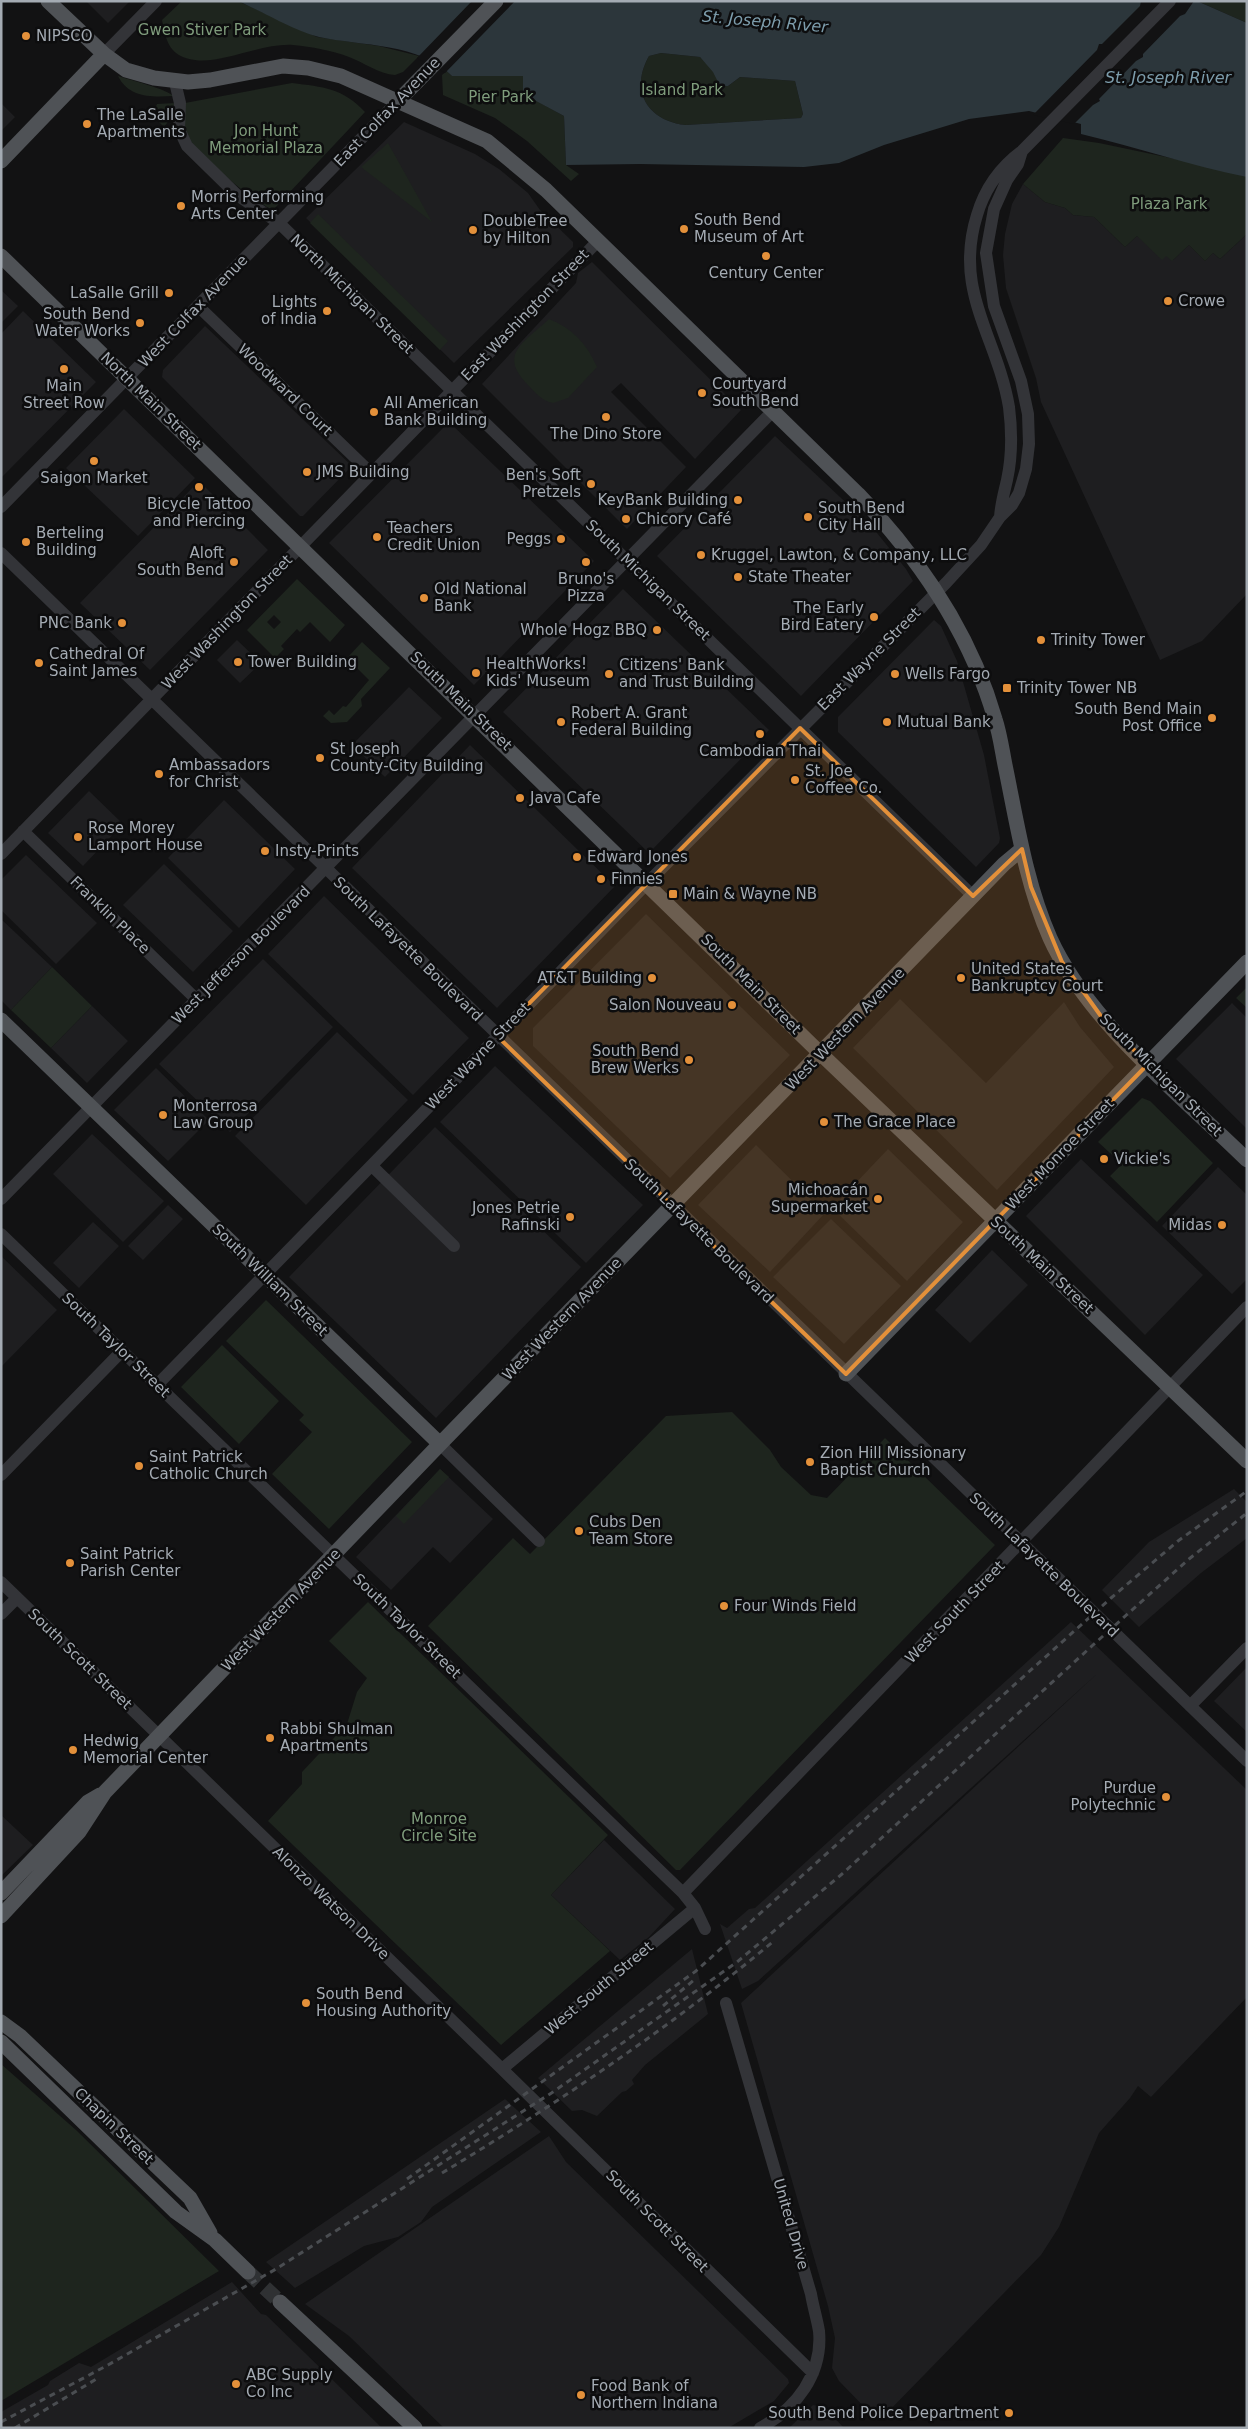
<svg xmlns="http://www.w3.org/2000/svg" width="1248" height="2429" font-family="'DejaVu Sans',sans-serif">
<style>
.built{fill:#1e1e20}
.green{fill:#1e251e;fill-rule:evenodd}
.water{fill:#2c363b;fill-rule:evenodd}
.pier{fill:#121213}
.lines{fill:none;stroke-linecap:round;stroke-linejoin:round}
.major-tunnel{stroke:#2f3133;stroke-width:15;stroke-dasharray:15 8;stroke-linecap:butt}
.minor{stroke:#333438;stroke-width:12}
.major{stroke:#4f5256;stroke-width:15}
.rail{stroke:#4a4d51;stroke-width:3;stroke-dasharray:6 5;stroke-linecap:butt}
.marked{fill:#e3903a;fill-opacity:0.2;stroke:#e3903a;stroke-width:4;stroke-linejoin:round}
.poi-dot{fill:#e3903a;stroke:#0d0d0e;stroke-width:2}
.labels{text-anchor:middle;stroke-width:5;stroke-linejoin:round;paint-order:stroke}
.park-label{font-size:15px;fill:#7f9c7c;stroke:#0d0d0e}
.poi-label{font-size:15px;fill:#a4abb3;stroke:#0d0d0e;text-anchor:start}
.street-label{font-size:15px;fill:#a4abb3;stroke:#0d0d0e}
.water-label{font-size:16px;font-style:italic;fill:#7d9dac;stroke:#0d0d0e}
</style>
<rect width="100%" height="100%" fill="#121213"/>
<!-- built -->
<path class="built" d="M86 1H130L108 23Z
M1 103 15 117 1 131Z
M404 122 475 154 499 169 528 193 540 210 573 242V247L454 363 306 218Z
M1023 184 1045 202 1065 208 1073 215 1094 217 1125 247 1137 236 1173 260 1189 245 1205 261 1213 253 1220 259 1247 234V594L1202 641 1160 660 1041 402 1036 378 1006 288 1003 255 1005 234 1012 204Z
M592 262 741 410 695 459 621 383 611 392 686 467 627 529 482 384 576 283 578 273Z
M1 290 18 306 1 323Z
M23 311 96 382 1 478V334Z
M205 326 352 466 303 516H300L162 377 163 370Z
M124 409 195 478 138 536 66 468Z
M449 422 594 561 474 685 329 543Z
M775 436 873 528 906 569 913 581 801 696 657 556Z
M199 481 268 550 150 670 80 603Z
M623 589 769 730 649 853 503 712Z
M934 620 941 626 957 661 984 755 1000 838 999 843 976 867 838 732V717Z
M237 640 261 663 240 683 217 660Z
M409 687 442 718 385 777 352 745Z
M470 745 615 886 497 1008 352 868Z
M89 791 123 824 83 866 48 833Z
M224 800 295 869 239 928 168 858Z
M26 855 97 923 56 964 1 910V880Z
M164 864 233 931 193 972 123 905Z
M324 896 469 1038 413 1095 268 954Z
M646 914 790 1055 670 1178 533 1046V1028Z
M1 919 52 967 11 1010 1 1000Z
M263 959 333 1027 230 1132 159 1064Z
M900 999 986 1083 1064 1002 1080 1027 1114 1067 997 1190 853 1048Z
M1232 1003 1247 1018V1129L1176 1059Z
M92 1006 128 1041 87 1083 51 1048Z
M337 1032 408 1100 306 1205 235 1136Z
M495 1066 643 1205 586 1263 440 1122Z
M156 1068 209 1120 168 1161 114 1110Z
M435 1127 581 1267 436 1418 289 1277Z
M92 1134 164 1201 123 1242 53 1174Z
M756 1145 825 1213 770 1272 698 1205Z
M888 1149 963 1222 907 1281 832 1208Z
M1081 1159 1203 1275 1145 1335 1026 1216Z
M1218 1167 1247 1195V1279L1232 1294 1162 1226Z
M168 1205 183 1219 143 1260 128 1246Z
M831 1219 901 1286 844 1344 773 1277Z
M93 1222 119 1246 79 1288 53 1263Z
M992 1250 1028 1285 970 1343 935 1310Z
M1 1256 57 1310 1 1367Z
M440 1469 493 1519 450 1563 433 1547 391 1590 356 1557Z
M1234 1489 1247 1502V1538L1201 1573 1139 1627 1102 1590 1149 1542Z
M1071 1622 1247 1790V1997L1151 2097 1138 2086 1130 2098 1099 2133 1059 2227 1041 2255 886 2414 873 2416 839 2381 832 2368 835 2338 828 2306 741 2003 1099 1672 769 1971 758 1981 742 1989 720 1924 727 1928 749 1909 755 1908Z
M1247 1667V1732L1214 1701Z
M1 1815 33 1845 1 1876Z
M604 1840 675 1909 649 1937 620 1960 551 1895Z
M692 1949 708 2014 645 2065 632 2080 634 2084 626 2091 622 2092 597 2116 582 2110 572 2111 538 2078Z
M505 2099 541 2132 432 2207 421 2222 398 2237 364 2246 295 2288 266 2262Z
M549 2136 566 2162 788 2379 789 2383 774 2401 728 2428H444L349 2336 305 2304Z
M232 2282 261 2314 266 2315 382 2428H1V2412L48 2385 50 2381 79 2363 91 2367Z
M813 2405 824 2407 844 2428H789Z"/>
<!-- green -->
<path class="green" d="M182 1H238L317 37 379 46 419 56 403 72 395 75C379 74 363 62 349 57 331 50 312 47 293 45 262 43 222 64 195 60 170 57 166 42 162 20Z
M1197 1H1247V23Z
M661 53 700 57 728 86 740 77 795 81 803 114 801 118 686 125C648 121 629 91 649 56Z
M447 71 452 76H523L524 94 564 116 566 165 579 174 571 181 527 141 495 118 443 95 442 75Z
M118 76C130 80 167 89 173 96 151 97 129 98 118 76Z
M292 83C323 87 343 88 365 112L273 210C252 201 191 150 184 130 181 123 185 110 185 103Z
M175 103 174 114 164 127 152 115 157 104Z
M1063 138 1099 143 1247 174V234L1220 259 1213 253 1205 261 1189 245 1172 261 1166 256 1162 260 1137 236 1125 247 1094 217 1073 215 1065 208 1045 202 1023 184Z
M388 143 432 222 361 167Z
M318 214 448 341 440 350 310 223Z
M549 319C572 328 587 344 597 367L568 398 553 403C542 401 536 393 528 385 497 354 525 342 549 319Z
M297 579 345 625 330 642 310 622 300 632 297 629 281 646 284 649 275 658 247 630ZM274 615 281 622 274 629 267 622Z
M362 642 390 668 361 699 362 706 347 722 331 723 323 716 329 710 334 715 343 706 346 707 369 680 347 658Z
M52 967 92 1006 51 1048 11 1010Z
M1247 987V1008L1236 998Z
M1142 1098 1150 1101 1213 1163 1157 1222 1110 1176 1122 1164 1098 1142Z
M266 1300 412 1442 329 1529 272 1474 312 1432 299 1420 304 1415 226 1341Z
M222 1345 279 1401 239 1444 181 1387Z
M732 1412 770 1450 781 1467 811 1495 827 1498 885 1438 995 1545 680 1870H676L428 1626 513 1538 530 1554 666 1416Z
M440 1469 449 1477 404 1524 396 1516Z
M368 1602 608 1835 551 1895 610 1951 501 2045 268 1821 302 1784V1772L347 1724 357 1692 367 1678 329 1641Z
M1 2064 76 2130 219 2271 1 2401Z"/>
<!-- water -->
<path class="water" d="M238 1H1197L1247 23V177C1191 166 1137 147 1081 134V124L1029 111 969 119 884 145 839 163 804 167 640 164 566 165 564 116 523 94V76H452C421 43 360 46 319 37 297 32 261 11 238 1ZM661 53 700 57 713 72 720 86H728L740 77 795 81 803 114 801 118 686 125C648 121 629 91 649 56Z"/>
<!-- pier -->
<path class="pier" d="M472 1H515L445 73 417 58Z
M1141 1H1194L1185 14 1180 16 1143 54V57L1136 61 1099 99 1100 101 1093 105 1074 124 1033 115 1097 50 1099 44H1102L1140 6Z"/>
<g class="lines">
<!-- major-tunnel -->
<path class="major-tunnel" d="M248 2272 280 2302"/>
<!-- minor -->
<path class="minor" d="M104 54 156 1
M175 82 180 103 179 129 187 146 237 195 279 223 973 896
M198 306 371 473
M1 507 398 101
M1000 517C1001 503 1004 493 1007 480 1012 457 1012 431 1009 407 997 336 953 292 977 215 985 188 999 168 1022 151L1170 1
M1 553 1247 1761
M23 831 196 999
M1 854 598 241
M372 1166 454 1246
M1 1199 773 411
M1 1234 683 1893 695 1908 705 1929
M157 1385 663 867 946 583 981 545 1000 517 1012 505 1019 493 1026 469 1029 444 1028 414 1021 381 994 306 986 253 994 209 1007 180 1018 164 1022 151
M440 1444 539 1541
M1 1475 122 1351
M1 1582 502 2069 813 2373
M1 1614 17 1598
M1190 1706 1247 1648
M683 1893 1247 1307
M726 2003 811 2294C813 2306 817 2319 819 2331 823 2374 796 2409 760 2428
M502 2069 695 1908"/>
<!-- major -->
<path class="major" d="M48 1 104 54 126 70 154 78 188 82 210 80 283 66 308 68 341 76 487 141 546 190 858 494C920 559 970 632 995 719 1000 734 1002 750 1005 765 1017 823 1026 884 1050 938 1088 1022 1181 1095 1247 1160
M398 101 496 1
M1 161 104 54
M1 256 821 1054 1247 1461
M1 1020 440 1444
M846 1374 1247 962
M1 1893 88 1802 100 1795
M1 1916 79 1832 105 1792 440 1444 1004 864 1022 849
M1 2022 20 2036 190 2198 210 2233
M1 2042 176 2212 215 2240 248 2272
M280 2302 415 2428"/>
<!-- rail -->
<path class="rail" d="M663 2006 694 1980
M442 2173C558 2103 671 2027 775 1940
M407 2179 696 1971 1111 1598 1178 1541 1247 1491
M1 2422 108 2365 276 2269 553 2092 737 1962 842 1874 1093 1645 1189 1559 1247 1513
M15 2428 98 2378"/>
</g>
<!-- marked area -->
<path class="marked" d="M800 728 973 896 1022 849 1031 887 1062 962 1103 1019 1148 1064 846 1374 497 1036Z"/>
<!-- markers -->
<g class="poi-dot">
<circle cx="26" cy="36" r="5"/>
<circle cx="87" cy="124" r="5"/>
<circle cx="181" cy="206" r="5"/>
<circle cx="684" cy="229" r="5"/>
<circle cx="473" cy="230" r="5"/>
<circle cx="766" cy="256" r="5"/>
<circle cx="169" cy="293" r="5"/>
<circle cx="1168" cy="301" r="5"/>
<circle cx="327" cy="311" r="5"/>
<circle cx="140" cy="323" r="5"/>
<circle cx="64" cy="369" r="5"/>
<circle cx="702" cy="393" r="5"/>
<circle cx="374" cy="412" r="5"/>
<circle cx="606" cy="417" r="5"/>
<circle cx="94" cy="461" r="5"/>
<circle cx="307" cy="472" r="5"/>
<circle cx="591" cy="484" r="5"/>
<circle cx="199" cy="487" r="5"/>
<circle cx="738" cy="500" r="5"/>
<circle cx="808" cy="517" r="5"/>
<circle cx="626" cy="519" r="5"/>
<circle cx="377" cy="537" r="5"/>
<circle cx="561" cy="539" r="5"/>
<circle cx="26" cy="542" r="5"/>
<circle cx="701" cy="555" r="5"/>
<circle cx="234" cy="562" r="5"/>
<circle cx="586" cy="562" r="5"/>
<circle cx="738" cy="577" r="5"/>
<circle cx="424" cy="598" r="5"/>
<circle cx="874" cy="617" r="5"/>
<circle cx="122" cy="623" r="5"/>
<circle cx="657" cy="630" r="5"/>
<circle cx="1041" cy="640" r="5"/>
<circle cx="238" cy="662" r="5"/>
<circle cx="39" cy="663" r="5"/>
<circle cx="476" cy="673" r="5"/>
<circle cx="609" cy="674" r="5"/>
<circle cx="895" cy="674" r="5"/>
<rect x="1002" y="683" width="10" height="10" rx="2.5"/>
<circle cx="1212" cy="718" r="5"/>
<circle cx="561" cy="722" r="5"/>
<circle cx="887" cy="722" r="5"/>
<circle cx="760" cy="734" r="5"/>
<circle cx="320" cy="758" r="5"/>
<circle cx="159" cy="774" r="5"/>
<circle cx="795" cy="780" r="5"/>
<circle cx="520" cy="798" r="5"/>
<circle cx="78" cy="837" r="5"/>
<circle cx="265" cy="851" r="5"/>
<circle cx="577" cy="857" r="5"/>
<circle cx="601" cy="879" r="5"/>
<rect x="668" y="889" width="10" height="10" rx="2.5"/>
<circle cx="652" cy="978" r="5"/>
<circle cx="961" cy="978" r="5"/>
<circle cx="732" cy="1005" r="5"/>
<circle cx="689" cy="1060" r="5"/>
<circle cx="163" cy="1115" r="5"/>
<circle cx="824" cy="1122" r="5"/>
<circle cx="1104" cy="1159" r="5"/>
<circle cx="878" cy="1199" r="5"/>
<circle cx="570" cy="1217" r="5"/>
<circle cx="1222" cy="1225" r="5"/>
<circle cx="810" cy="1462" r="5"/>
<circle cx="139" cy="1466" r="5"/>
<circle cx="579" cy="1531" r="5"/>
<circle cx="70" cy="1563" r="5"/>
<circle cx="724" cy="1606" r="5"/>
<circle cx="270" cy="1738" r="5"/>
<circle cx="73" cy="1750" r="5"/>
<circle cx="1166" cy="1797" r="5"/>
<circle cx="306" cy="2003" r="5"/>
<circle cx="236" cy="2384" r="5"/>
<circle cx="581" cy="2395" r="5"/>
<circle cx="1009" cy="2413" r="5"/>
</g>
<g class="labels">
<!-- park labels -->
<g class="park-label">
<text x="202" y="35">Gwen Stiver Park</text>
<text x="682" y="95">Island Park</text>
<text x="501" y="102">Pier Park</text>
<text x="266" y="136">Jon Hunt<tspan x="266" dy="17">Memorial Plaza</tspan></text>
<text x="1169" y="209">Plaza Park</text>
<text x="439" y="1824">Monroe<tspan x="439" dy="17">Circle Site</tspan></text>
</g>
<!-- poi labels -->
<g class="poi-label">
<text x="36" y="41">NIPSCO</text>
<text x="97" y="120">The LaSalle<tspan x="97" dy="17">Apartments</tspan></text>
<text x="191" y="202">Morris Performing<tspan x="191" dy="17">Arts Center</tspan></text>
<text x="694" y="225">South Bend<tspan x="694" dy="17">Museum of Art</tspan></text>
<text x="483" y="226">DoubleTree<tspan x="483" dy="17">by Hilton</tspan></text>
<text x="766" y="278" text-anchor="middle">Century Center</text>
<text x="159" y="298" text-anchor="end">LaSalle Grill</text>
<text x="1178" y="306">Crowe</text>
<text x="317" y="307" text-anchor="end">Lights<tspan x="317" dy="17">of India</tspan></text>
<text x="130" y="319" text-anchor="end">South Bend<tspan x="130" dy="17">Water Works</tspan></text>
<text x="712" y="389">Courtyard<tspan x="712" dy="17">South Bend</tspan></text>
<text x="64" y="391" text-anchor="middle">Main<tspan x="64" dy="17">Street Row</tspan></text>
<text x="384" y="408">All American<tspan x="384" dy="17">Bank Building</tspan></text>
<text x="606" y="439" text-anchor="middle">The Dino Store</text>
<text x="317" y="477">JMS Building</text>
<text x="581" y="480" text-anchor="end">Ben's Soft<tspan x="581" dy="17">Pretzels</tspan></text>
<text x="94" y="483" text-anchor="middle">Saigon Market</text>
<text x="728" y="505" text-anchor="end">KeyBank Building</text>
<text x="199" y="509" text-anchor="middle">Bicycle Tattoo<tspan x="199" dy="17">and Piercing</tspan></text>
<text x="818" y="513">South Bend<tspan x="818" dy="17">City Hall</tspan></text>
<text x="636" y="524">Chicory Café</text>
<text x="387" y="533">Teachers<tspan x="387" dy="17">Credit Union</tspan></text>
<text x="36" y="538">Berteling<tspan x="36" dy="17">Building</tspan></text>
<text x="551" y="544" text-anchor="end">Peggs</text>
<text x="224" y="558" text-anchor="end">Aloft<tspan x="224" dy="17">South Bend</tspan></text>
<text x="711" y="560">Kruggel, Lawton, &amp; Company, LLC</text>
<text x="748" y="582">State Theater</text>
<text x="586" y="584" text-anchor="middle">Bruno's<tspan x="586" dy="17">Pizza</tspan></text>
<text x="434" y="594">Old National<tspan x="434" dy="17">Bank</tspan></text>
<text x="864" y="613" text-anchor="end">The Early<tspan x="864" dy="17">Bird Eatery</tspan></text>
<text x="112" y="628" text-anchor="end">PNC Bank</text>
<text x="647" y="635" text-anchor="end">Whole Hogz BBQ</text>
<text x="1051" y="645">Trinity Tower</text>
<text x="49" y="659">Cathedral Of<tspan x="49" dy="17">Saint James</tspan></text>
<text x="248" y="667">Tower Building</text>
<text x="486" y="669">HealthWorks!<tspan x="486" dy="17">Kids' Museum</tspan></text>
<text x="619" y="670">Citizens' Bank<tspan x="619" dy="17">and Trust Building</tspan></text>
<text x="905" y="679">Wells Fargo</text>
<text x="1017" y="693">Trinity Tower NB</text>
<text x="1202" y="714" text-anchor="end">South Bend Main<tspan x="1202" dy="17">Post Office</tspan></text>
<text x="571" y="718">Robert A. Grant<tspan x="571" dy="17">Federal Building</tspan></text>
<text x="897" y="727">Mutual Bank</text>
<text x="330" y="754">St Joseph<tspan x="330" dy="17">County-City Building</tspan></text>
<text x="760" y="756" text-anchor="middle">Cambodian Thai</text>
<text x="169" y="770">Ambassadors<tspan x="169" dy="17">for Christ</tspan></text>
<text x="805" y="776">St. Joe<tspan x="805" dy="17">Coffee Co.</tspan></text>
<text x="530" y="803">Java Cafe</text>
<text x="88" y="833">Rose Morey<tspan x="88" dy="17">Lamport House</tspan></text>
<text x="275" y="856">Insty-Prints</text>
<text x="587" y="862">Edward Jones</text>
<text x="611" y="884">Finnies</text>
<text x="683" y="899">Main &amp; Wayne NB</text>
<text x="971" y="974">United States<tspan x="971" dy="17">Bankruptcy Court</tspan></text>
<text x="642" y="983" text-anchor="end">AT&amp;T Building</text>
<text x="722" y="1010" text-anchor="end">Salon Nouveau</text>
<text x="679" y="1056" text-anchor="end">South Bend<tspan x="679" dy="17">Brew Werks</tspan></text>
<text x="173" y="1111">Monterrosa<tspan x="173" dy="17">Law Group</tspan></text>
<text x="834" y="1127">The Grace Place</text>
<text x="1114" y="1164">Vickie's</text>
<text x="868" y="1195" text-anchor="end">Michoacán<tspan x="868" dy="17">Supermarket</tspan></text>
<text x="560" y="1213" text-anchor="end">Jones Petrie<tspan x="560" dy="17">Rafinski</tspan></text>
<text x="1212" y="1230" text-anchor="end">Midas</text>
<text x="820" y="1458">Zion Hill Missionary<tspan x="820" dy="17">Baptist Church</tspan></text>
<text x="149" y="1462">Saint Patrick<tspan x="149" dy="17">Catholic Church</tspan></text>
<text x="589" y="1527">Cubs Den<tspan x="589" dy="17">Team Store</tspan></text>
<text x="80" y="1559">Saint Patrick<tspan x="80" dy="17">Parish Center</tspan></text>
<text x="734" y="1611">Four Winds Field</text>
<text x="280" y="1734">Rabbi Shulman<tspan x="280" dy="17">Apartments</tspan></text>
<text x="83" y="1746">Hedwig<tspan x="83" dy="17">Memorial Center</tspan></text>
<text x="1156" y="1793" text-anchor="end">Purdue<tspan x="1156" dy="17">Polytechnic</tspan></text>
<text x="316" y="1999">South Bend<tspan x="316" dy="17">Housing Authority</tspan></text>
<text x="246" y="2380">ABC Supply<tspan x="246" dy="17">Co Inc</tspan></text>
<text x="591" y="2391">Food Bank of<tspan x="591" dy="17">Northern Indiana</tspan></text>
<text x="999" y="2418" text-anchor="end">South Bend Police Department</text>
</g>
<!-- street labels -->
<g class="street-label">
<text transform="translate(387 112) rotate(-46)" y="5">East Colfax Avenue</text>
<text transform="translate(352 294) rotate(44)" y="5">North Michigan Street</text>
<text transform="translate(193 311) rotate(-46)" y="5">West Colfax Avenue</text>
<text transform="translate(525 315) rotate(-46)" y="5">East Washington Street</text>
<text transform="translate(285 390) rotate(44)" y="5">Woodward Court</text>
<text transform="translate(151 401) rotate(44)" y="5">North Main Street</text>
<text transform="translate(648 580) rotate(44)" y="5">South Michigan Street</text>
<text transform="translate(227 622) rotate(-46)" y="5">West Washington Street</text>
<text transform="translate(869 659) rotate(-45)" y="5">East Wayne Street</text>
<text transform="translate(461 701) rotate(44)" y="5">South Main Street</text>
<text transform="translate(110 915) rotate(44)" y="5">Franklin Place</text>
<text transform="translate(408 949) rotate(44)" y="5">South Lafayette Boulevard</text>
<text transform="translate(241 955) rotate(-45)" y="5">West Jefferson Boulevard</text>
<text transform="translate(751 984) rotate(45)" y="5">South Main Street</text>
<text transform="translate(845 1029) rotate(-46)" y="5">West Western Avenue</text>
<text transform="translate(478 1056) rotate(-46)" y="5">West Wayne Street</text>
<text transform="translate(1161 1075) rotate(45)" y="5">South Michigan Street</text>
<text transform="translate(1060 1154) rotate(-46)" y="5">West Monroe Street</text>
<text transform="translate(699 1231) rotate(44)" y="5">South Lafayette Boulevard</text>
<text transform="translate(1042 1265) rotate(43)" y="5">South Main Street</text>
<text transform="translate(270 1280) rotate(44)" y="5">South William Street</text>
<text transform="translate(562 1319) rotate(-46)" y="5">West Western Avenue</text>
<text transform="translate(116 1345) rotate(44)" y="5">South Taylor Street</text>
<text transform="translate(1044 1565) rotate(44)" y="5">South Lafayette Boulevard</text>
<text transform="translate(281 1610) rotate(-46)" y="5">West Western Avenue</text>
<text transform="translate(955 1612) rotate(-46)" y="5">West South Street</text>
<text transform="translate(407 1626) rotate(44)" y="5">South Taylor Street</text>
<text transform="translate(80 1659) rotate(44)" y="5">South Scott Street</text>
<text transform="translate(331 1903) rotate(44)" y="5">Alonzo Watson Drive</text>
<text transform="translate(599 1988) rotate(-40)" y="5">West South Street</text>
<text transform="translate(114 2126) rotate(44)" y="5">Chapin Street</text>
<text transform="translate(657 2221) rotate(45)" y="5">South Scott Street</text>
<text transform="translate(791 2224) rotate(74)" y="5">United Drive</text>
</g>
<!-- water labels -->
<g class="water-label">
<text transform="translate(765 21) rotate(5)" y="6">St. Joseph River</text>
<text x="1168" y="83">St. Joseph River</text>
</g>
</g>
<!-- border -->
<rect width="1248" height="2429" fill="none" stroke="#a4abb3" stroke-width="5"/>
</svg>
